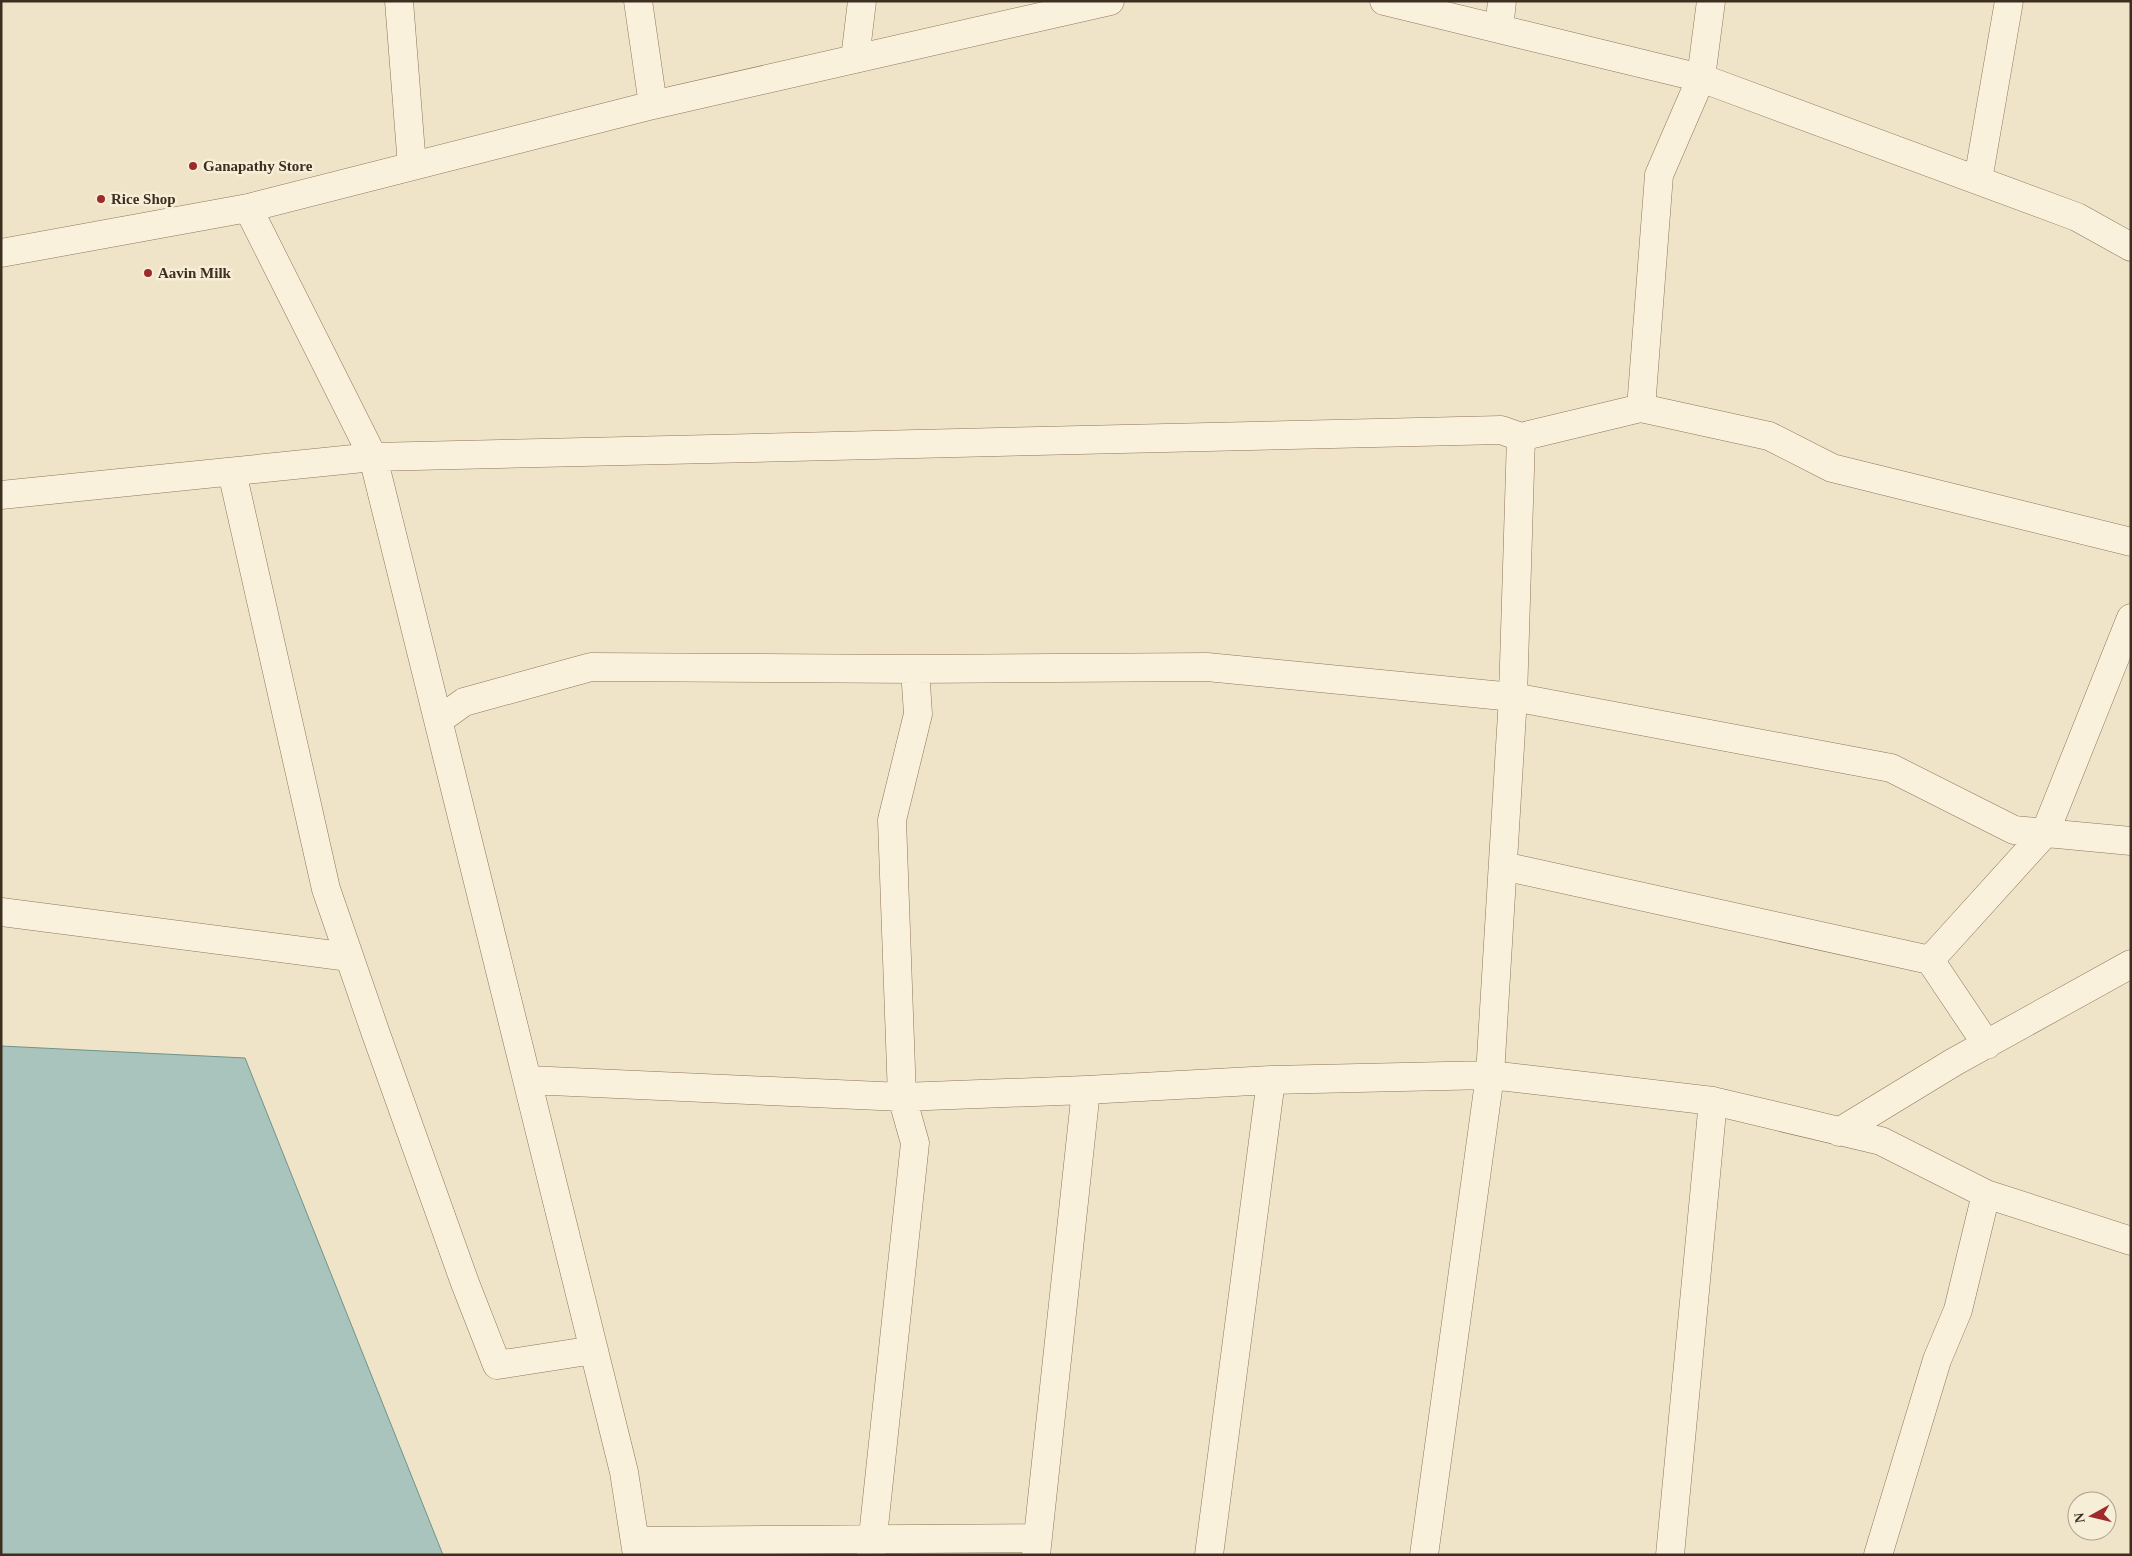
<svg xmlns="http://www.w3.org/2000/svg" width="2132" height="1556" font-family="'Times New Roman',serif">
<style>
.water{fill:#a9c4bc;stroke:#6f938a}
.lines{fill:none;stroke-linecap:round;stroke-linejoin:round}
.minor-casing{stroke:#8d765c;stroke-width:29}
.minor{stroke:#faf1dc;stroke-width:28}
.poi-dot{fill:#9e2a2b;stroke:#f7eed8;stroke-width:2}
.labels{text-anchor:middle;stroke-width:5;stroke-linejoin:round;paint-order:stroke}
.poi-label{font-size:15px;font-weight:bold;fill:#3d2e20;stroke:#f7eed8;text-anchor:start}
</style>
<rect width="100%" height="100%" fill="#f0e4c8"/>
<!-- water -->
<path class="water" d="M1 1046 245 1058 443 1555H1Z"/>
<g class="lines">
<!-- minor casing -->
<g class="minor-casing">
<path id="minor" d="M399 1 412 166
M638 1 653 105
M1384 1 1701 78 2077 217 2131 247
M1499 29 1502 1
M855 59 862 1
M1978 180 2009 1
M248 208 373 457 624 1472 637 1555
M1 253 248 208 653 105 1110 1
M1641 408 1769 436 1832 468 2131 542
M232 472 326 889 376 1034 465 1283 497 1365 594 1350
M1 495 373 457 1501 430 1521 437 1641 408 1659 175 1701 78 1711 1
M439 720 464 702 591 667 915 669 1207 667 1513 697 1891 768 2014 830 2131 841
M1503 866 1930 960 1987 1045
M1 912 349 957
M1930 960 2045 833 2131 618
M528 1080 902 1097 1086 1090 1271 1080 1490 1075 1713 1101 1881 1141 1986 1194 2131 1241
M1839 1132 1954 1062 2131 964
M635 1541 1037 1538
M871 1555 915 1143 902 1097 892 820 918 714 915 669
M1036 1555 1086 1090
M1209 1555 1271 1080
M1424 1555 1490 1075 1513 697 1521 437
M1670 1555 1713 1101
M1878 1555 1937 1360 1958 1310 1986 1194"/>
</g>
<!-- minor -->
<use href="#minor" class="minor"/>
</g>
<!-- markers -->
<g class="poi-dot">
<circle cx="193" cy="166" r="5"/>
<circle cx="101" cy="199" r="5"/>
<circle cx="148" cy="273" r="5"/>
</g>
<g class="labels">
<!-- poi labels -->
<g class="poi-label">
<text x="203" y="171">Ganapathy Store</text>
<text x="111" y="204">Rice Shop</text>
<text x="158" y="278">Aavin Milk</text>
</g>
</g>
<!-- border -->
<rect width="2132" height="1556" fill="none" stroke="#3d2e20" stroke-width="5"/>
<!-- north arrow -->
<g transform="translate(2092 1516) rotate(262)"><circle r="24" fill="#f7eed8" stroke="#ada18e"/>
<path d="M0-4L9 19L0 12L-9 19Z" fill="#9e2a2b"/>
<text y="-8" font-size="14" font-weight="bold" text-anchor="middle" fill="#3d2e20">N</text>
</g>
</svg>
